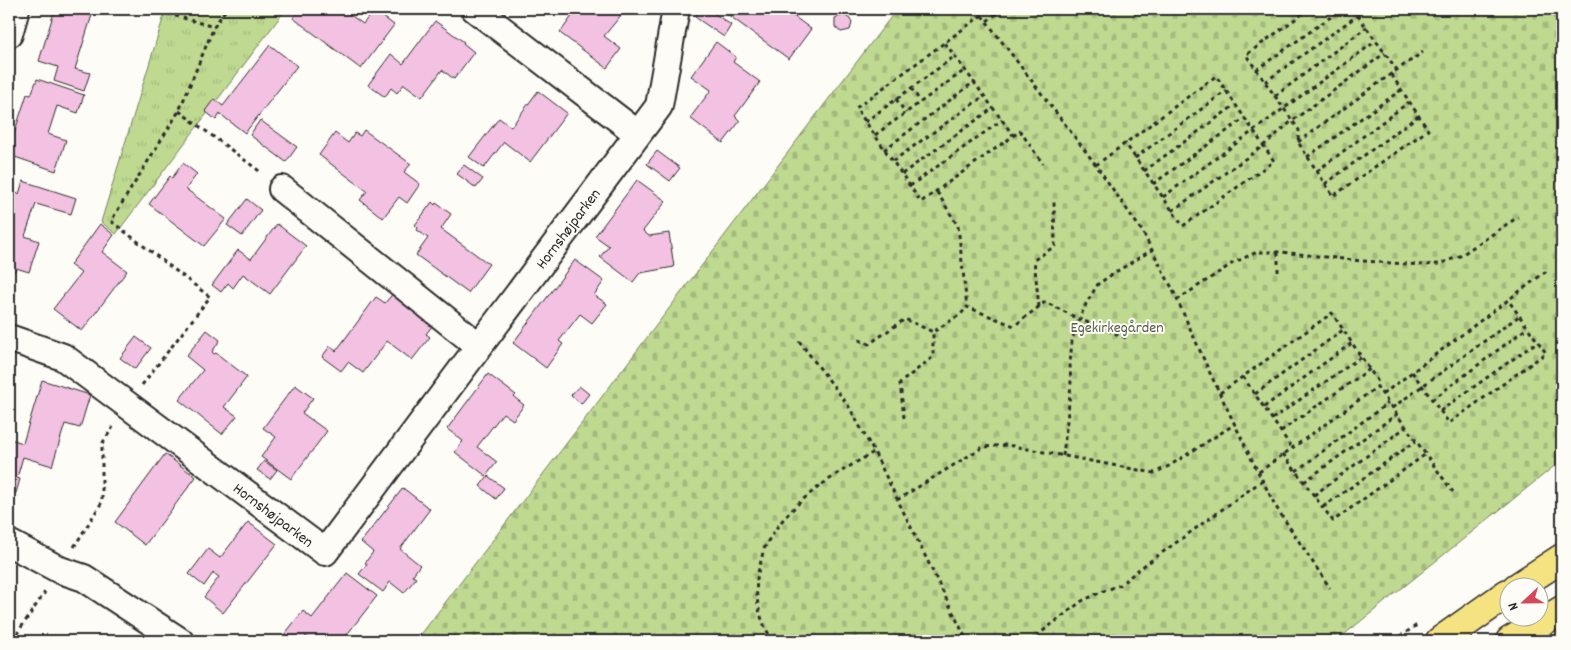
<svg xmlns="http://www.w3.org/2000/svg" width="1571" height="650" font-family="Dekko,sans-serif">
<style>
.grass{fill:url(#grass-tufts);stroke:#75825e}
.cemetery{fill:url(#cemetery-stones);stroke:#75825e}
.building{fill:#f3c1e1;stroke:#2b2b2b}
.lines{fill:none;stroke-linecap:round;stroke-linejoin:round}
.minor-casing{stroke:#2b2b2b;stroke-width:30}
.primary-casing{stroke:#2b2b2b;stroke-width:31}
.path{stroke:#2b2b2b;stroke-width:3;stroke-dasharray:4 4;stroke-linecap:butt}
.minor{stroke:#fdfcf7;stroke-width:26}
.primary{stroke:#f5e381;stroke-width:28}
.labels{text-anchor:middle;stroke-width:4;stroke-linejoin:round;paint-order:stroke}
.street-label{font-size:16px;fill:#2b2b2b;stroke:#fdfcf7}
.park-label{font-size:16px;fill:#575f4a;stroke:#fdfcf7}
</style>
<defs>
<pattern id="grass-tufts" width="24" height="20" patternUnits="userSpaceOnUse" patternTransform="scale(1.25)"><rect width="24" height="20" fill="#bfd991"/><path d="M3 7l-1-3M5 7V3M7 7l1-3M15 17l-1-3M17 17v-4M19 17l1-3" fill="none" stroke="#a4ba7d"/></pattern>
<pattern id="cemetery-stones" width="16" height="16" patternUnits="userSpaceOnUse" patternTransform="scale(1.25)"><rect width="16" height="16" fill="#bfd991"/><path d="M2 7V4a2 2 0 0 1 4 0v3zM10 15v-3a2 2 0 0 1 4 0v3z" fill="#a4ba7d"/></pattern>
</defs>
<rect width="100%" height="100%" fill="#fdfcf7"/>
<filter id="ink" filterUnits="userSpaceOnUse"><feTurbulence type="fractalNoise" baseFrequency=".02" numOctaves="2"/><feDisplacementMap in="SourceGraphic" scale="10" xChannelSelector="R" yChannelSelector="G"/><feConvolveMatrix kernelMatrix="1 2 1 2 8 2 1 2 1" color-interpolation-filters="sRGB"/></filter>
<g filter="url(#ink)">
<!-- grass -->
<path class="grass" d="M166 9H286L116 234 101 222Z"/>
<!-- cemetery -->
<path class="cemetery" d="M897 9H1562V460L1336 641H416Z"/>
<!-- building -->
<path class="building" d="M55 9H73L92 15 75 69 90 73 84 91 54 81 58 67 39 61Z
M300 9H342L363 24 374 10 394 25 361 69 293 18Z
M577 9H626L604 36 621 49 607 68 560 33Z
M700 9H708L731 25 724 37 695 17Z
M720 9H784L811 29 789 59Z
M861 9H872L869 14Z
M844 15 850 19 852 23 850 30 841 32 835 27V18Z
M435 21 464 42 463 43 474 52 454 79 442 70 422 97 404 84 397 93 391 88 385 97 368 85 391 54 403 64Z
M716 42 736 57 733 62 760 82 735 116 740 121 723 143 690 118 711 90 691 76Z
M270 45 297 66 245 133 220 114 216 120 205 111 214 99 223 106Z
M37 79 84 95 78 113 57 106 48 134 66 140 56 171 9 155V149L27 94 31 95Z
M538 91 567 113 530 162 504 142 484 168 469 157 499 118 511 127Z
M260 120 297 147 286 162 250 135Z
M364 130 411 164 404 172 420 184 407 203 399 197 383 218 360 200 367 191 319 155 335 133 348 143 355 133 360 136Z
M657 151 680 168 670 181 647 164Z
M183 163 197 174 186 189 226 219 204 246 149 204 170 176 172 178Z
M464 165 483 179 476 188 457 174Z
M637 180 666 201 643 231 649 236 669 233 674 267 640 273 633 282 600 257 609 246 595 236Z
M23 181 76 198 71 214 36 204 25 236 39 241 29 272 16 268 14 272 9 270V191L19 194Z
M247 199 261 210 242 236 227 225Z
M432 202 435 205 436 203 451 214 441 229 489 264 468 293 416 255 428 238 417 230 418 228 415 225Z
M100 224 114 235 102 252 127 271 82 331 53 309 81 273 70 265Z
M277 224 306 246 270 294 243 274 233 288 228 283 221 292 212 285 238 250 251 259Z
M575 260 604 281 594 295 607 304 592 323 580 314 559 341 563 344 546 368 513 343Z
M395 291 436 321 426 334 430 337 412 360 387 341 363 373 348 362 341 371 322 357 330 346 336 351 376 297 385 303Z
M207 330 220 340 212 352 214 354 216 353 247 377 224 407 237 416 222 434 179 400 203 370 186 356Z
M136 337 151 348 135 369 120 358Z
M488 374 516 395 514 397 524 405 513 420 503 413 477 447 497 462 486 476 455 452 463 441 447 429Z
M42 380 90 395 80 428 65 424 52 466 23 457 17 478 20 479 16 493 9 491V443L10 439 23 443Z
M295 385 313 398 302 413 327 431 291 479 261 457 276 437 263 428Z
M579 386 589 394 581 404 571 395Z
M165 454 196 477 145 545 115 522Z
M264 461 277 470 270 479 257 470Z
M488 476 504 488 496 499 480 486Z
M403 488 430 509 400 549 420 565 412 576 416 578 404 593 390 582 383 592 359 574 367 564 365 563 373 552 361 542Z
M248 522 277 544 223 613 204 597 219 577 213 573 204 586 189 574 208 549 220 558Z
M347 573 377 596 342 641H312L306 636 302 641H282L280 640 303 611 312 618Z"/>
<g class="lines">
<!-- minor casing -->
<g class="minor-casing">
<path id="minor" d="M475 9 638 134
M9 34 16 9
M282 189 479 346
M9 338 63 357 325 552 659 106 676 9
M9 543 60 570 84 578 180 641"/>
</g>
<!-- primary casing -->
<g class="primary-casing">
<path id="primary" d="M1516 588 1562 558
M1440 641 1508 593
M1510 641 1562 610"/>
</g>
<!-- path -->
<path class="path" d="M152 9 214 27
M977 9 1096 165 1142 231 1172 288 1209 371 1250 456 1276 507 1330 588
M1309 9 1246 55 1299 130 1298 142 1333 196 1428 130 1391 74
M1353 9 1397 70
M982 15 856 108 921 202 1020 131 1043 164
M987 21 1003 9
M945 43 1013 135
M1256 70 1342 9
M1265 82 1358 15
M911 88 921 102
M1275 96 1367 27
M896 99 906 113
M179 111 262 173
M865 122 955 56
M875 135 965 70
M1298 142 1391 74 1423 52
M884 150 974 82
M1307 157 1401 90
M1135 158 1226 91
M893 161 984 96
M1096 165 1216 76 1274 161 1183 226 1125 143
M1144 171 1235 105
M1317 171 1409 102
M902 174 993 108
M1153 184 1245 118
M1325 184 1418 116
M910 186 1002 120
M937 192 958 226 967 307 1014 326 1045 302 1079 319 1129 339
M1163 197 1376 41
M1172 211 1263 146 1292 121 1385 53
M1278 252V274
M1177 300 1233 263 1257 252H1281L1362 261 1423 265 1440 264 1460 256 1518 217
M1039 307 1034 260 1055 246 1054 202
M859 340 869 344 905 319 933 332
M799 341 848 405 874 452 967 641
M1412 372 1449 423 1546 353 1508 300
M1243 377 1292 448
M142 385 210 297 111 221 179 111 214 27 226 9
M1220 393 1332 313 1378 382 1377 387 1453 492
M1255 394 1343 330
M1383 394 1548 270
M1432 400 1527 328
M1264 407 1352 343
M1392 408 1519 316
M1440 411 1537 342
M904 418 900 383 933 357V332L961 314 967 307
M1272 419 1361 357
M1281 431 1370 369
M1283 454 1333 521 1426 454
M1063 456 1071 385 1070 365 1072 340 1077 324 1086 304 1098 284 1114 273 1152 250
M1296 471 1388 403
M1259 472 1377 387
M1304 482 1397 414
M1314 495 1406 427
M897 500 983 447 1007 445 1154 473 1169 466 1235 424
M1323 507 1416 441
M74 547 102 502V444L113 427
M12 641 45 592
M773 641C770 636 766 630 764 625 756 605 754 584 760 565 762 558 763 549 767 543 790 501 834 475 874 452
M1030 641 1082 601 1101 592 1120 585 1138 570 1263 480
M1393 641 1417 625"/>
<!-- minor -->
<use href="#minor" class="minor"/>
<!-- primary -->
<use href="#primary" class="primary"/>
</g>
</g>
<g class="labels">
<!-- street labels -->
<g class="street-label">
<text transform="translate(567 228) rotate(-53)" y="6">Hornshøjparken</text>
<text transform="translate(274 514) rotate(37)" y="6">Hornshøjparken</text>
</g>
<!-- park labels -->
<g class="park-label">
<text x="1117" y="332">Egekirkegården</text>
</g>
</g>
<!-- margin -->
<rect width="1571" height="650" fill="none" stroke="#fdfcf7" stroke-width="30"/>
<rect x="15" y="15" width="1541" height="620" fill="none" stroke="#2b2b2b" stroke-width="2" filter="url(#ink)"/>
<!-- north arrow -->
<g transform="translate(1524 602) rotate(248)"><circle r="24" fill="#fdfcf7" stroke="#a9a8a5"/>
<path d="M0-4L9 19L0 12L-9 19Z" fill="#d1495b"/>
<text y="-8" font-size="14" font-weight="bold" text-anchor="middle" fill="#2b2b2b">N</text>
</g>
</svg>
